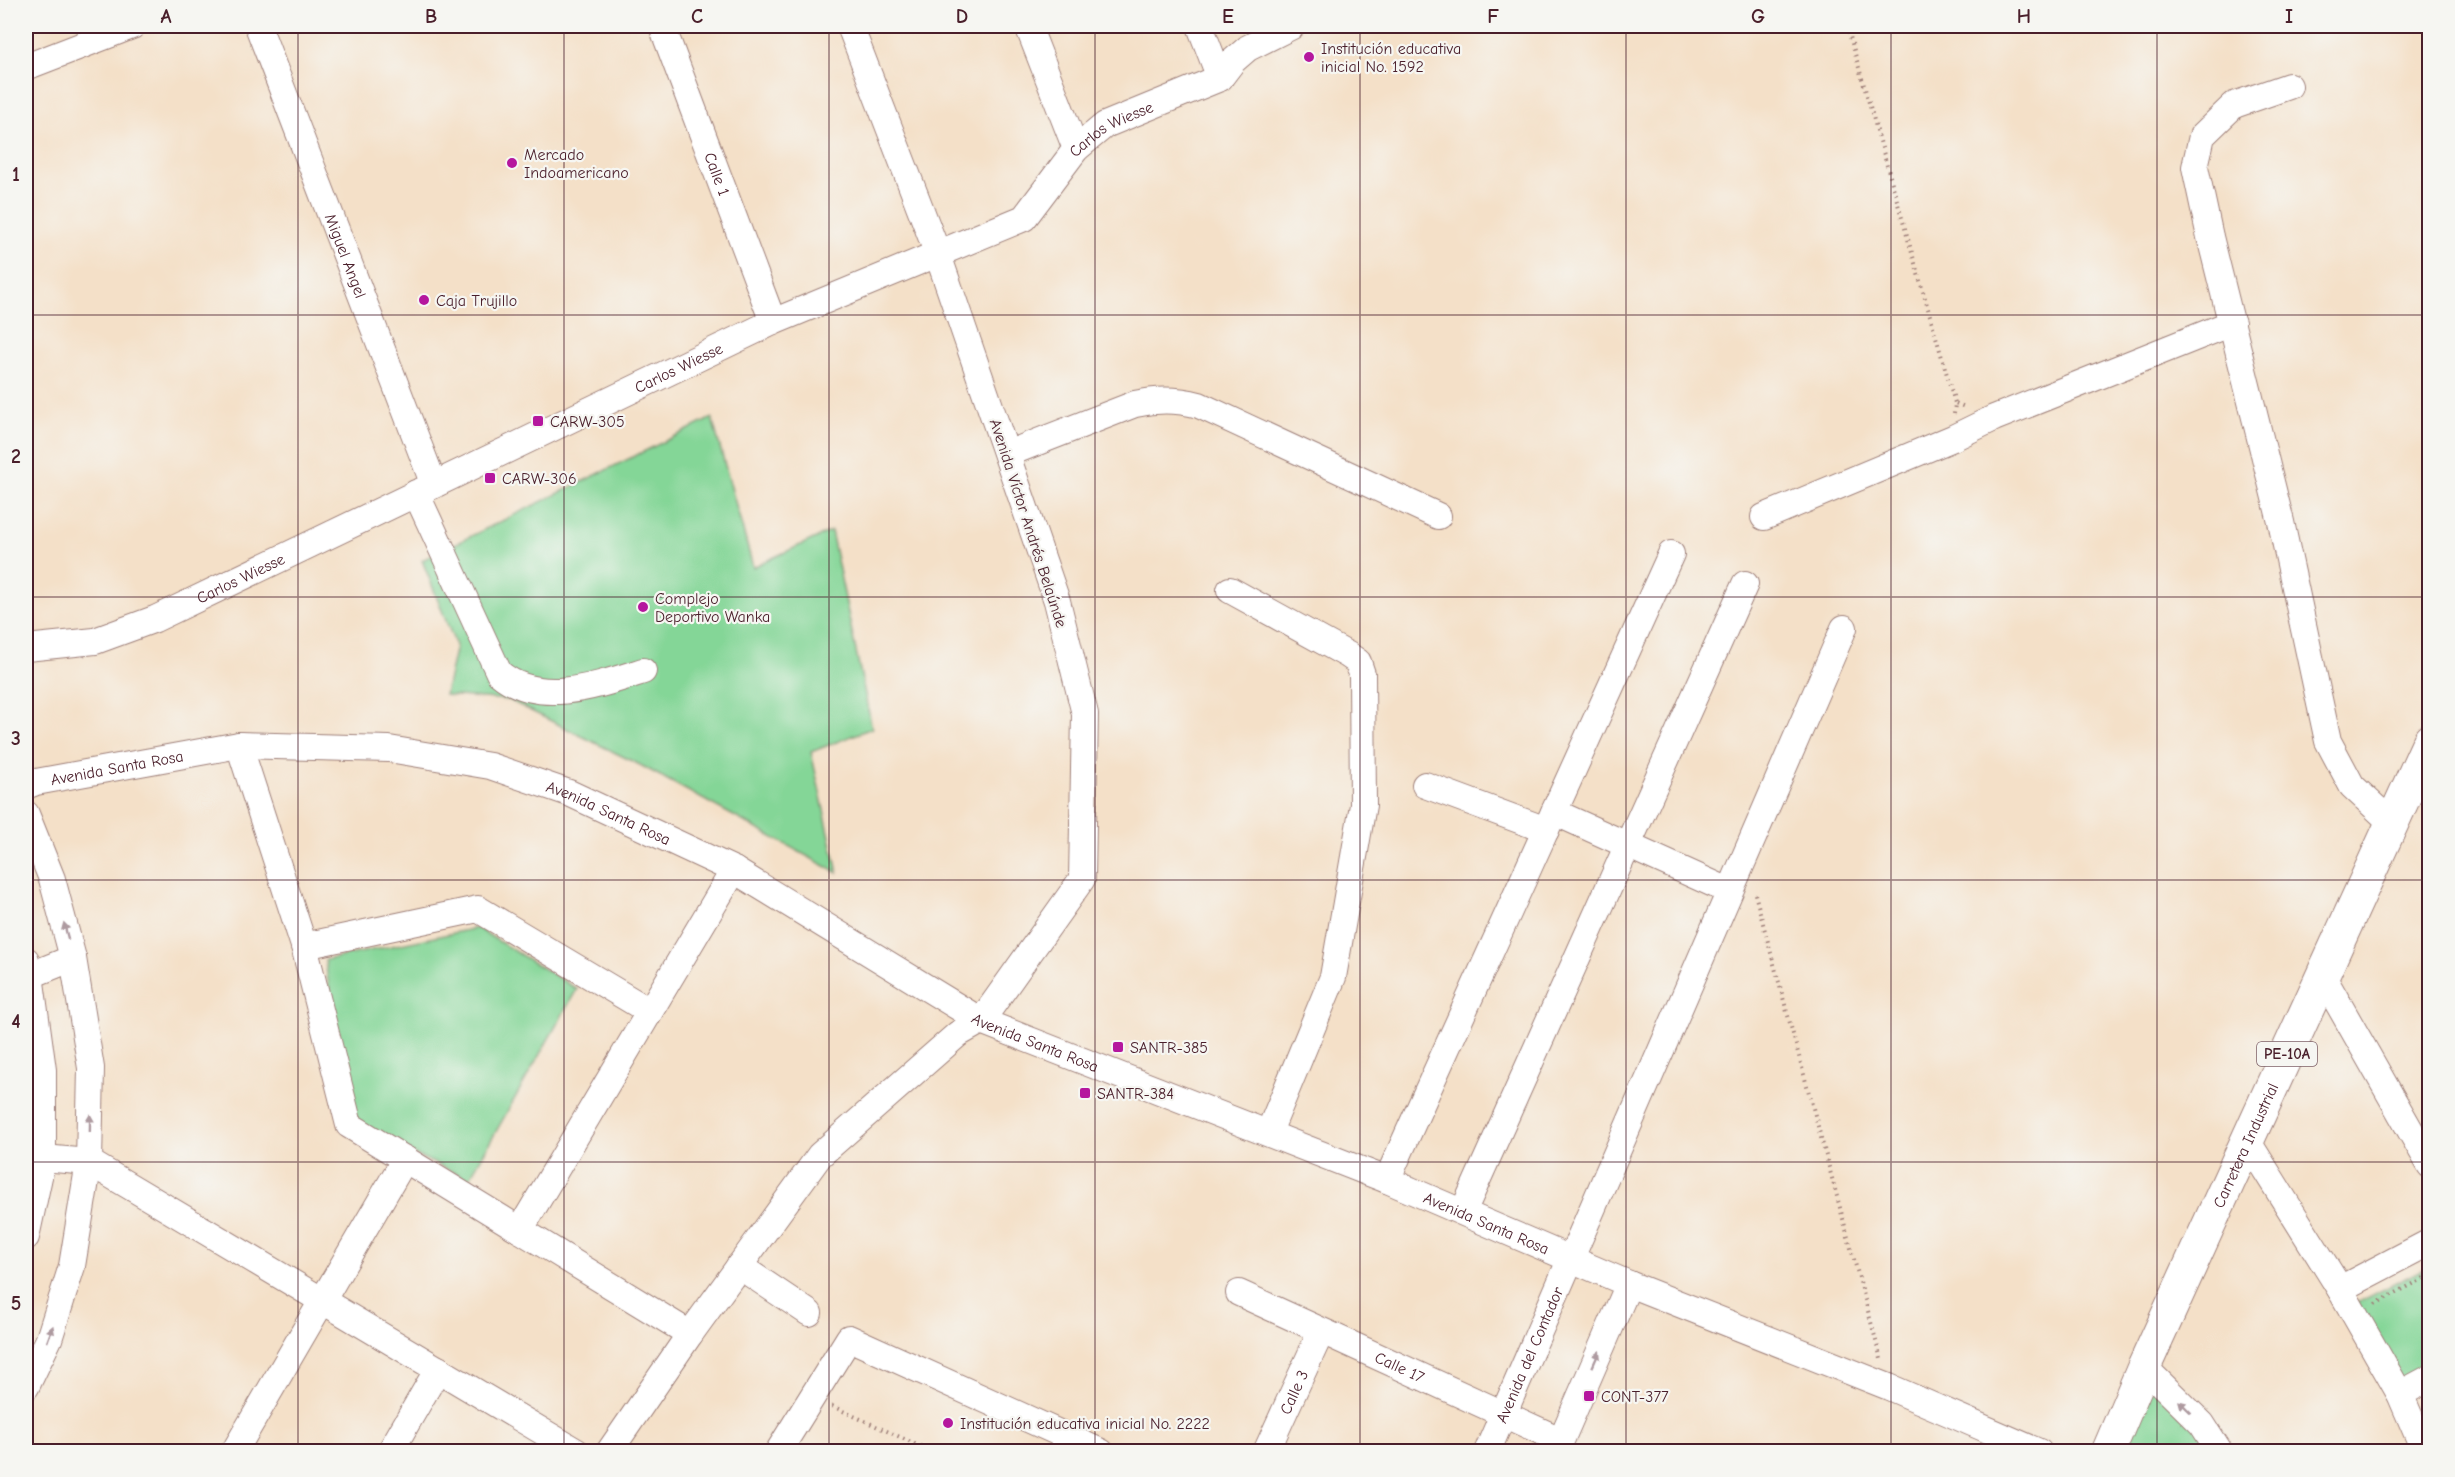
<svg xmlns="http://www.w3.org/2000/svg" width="2455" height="1477" font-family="'Comic Neue',sans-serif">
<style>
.green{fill:#84d697;stroke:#677a61;stroke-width:1.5}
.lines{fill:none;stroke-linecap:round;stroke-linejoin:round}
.minor-casing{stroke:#9f807a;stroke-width:28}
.highway-casing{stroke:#9f807a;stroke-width:35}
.path{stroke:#9f807a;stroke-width:4;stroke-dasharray:1.5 4.5;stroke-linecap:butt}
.minor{stroke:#fff;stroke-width:26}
.highway{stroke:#fff;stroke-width:33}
.oneway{fill:#ae9aa0}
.grid{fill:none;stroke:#4a1f2b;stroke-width:1.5;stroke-opacity:0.55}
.poi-dot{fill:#b5179e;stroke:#f6f6f2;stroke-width:2}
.labels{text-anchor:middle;stroke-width:4.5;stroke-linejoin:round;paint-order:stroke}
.shield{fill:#f6f6f2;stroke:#7e6067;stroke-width:1.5}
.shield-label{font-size:15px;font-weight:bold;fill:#4a1f2b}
.poi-label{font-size:16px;fill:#4a1f2b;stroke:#f6f6f2;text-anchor:start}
.street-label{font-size:16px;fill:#4a1f2b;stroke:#f6f6f2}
.neatline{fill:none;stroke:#4a1f2b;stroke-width:2}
.grid-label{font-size:20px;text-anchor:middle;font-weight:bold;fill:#4a1f2b}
</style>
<rect width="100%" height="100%" fill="#f6f6f2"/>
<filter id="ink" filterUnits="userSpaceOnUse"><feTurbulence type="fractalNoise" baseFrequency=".0167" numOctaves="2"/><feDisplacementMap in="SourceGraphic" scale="12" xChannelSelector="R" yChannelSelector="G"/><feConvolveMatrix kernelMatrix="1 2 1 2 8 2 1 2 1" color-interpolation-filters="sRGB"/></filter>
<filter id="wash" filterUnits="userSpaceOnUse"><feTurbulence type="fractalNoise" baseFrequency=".008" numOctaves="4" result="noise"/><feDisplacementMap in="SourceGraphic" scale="24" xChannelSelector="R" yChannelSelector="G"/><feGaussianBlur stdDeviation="1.35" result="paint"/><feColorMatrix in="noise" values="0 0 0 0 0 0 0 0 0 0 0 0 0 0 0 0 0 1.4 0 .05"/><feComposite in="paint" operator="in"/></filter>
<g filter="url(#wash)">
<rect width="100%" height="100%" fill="#f4e0c8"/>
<!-- green -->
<path class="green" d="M712 418 753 567 831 531 872 728 811 752 838 873 642 766 509 700 445 695 456 646 422 560Z
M477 928 577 989 469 1179 349 1125 325 960Z
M2429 1266V1373L2401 1387 2357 1303Z
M2144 1367 2220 1452H2108Z"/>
</g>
<g filter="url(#ink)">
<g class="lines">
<!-- minor casing -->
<g class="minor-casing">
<g id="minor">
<path id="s1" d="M258 26 434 485"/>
<path id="s2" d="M662 26 773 322"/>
<path d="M1028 26 1076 149"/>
<path d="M1200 26 1220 78"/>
<path d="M26 67 132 26"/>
<path d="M2289 86 2234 105 2202 136 2195 167 2210 237 2281 522 2328 741 2352 786 2392 823"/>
<path d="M1007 454 1135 404C1157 399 1177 399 1199 405L1438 516"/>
<path d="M416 493 499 673C539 707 599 685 643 671"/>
<path d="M1764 517 1953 438 1994 418 2232 323"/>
<path d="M1230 590 1348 655 1358 662 1362 674 1363 805 1333 977 1269 1132"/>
<path id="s3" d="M26 648 95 641 155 619 773 322 1024 218 1076 149 1105 125 1220 78 1233 61 1248 48 1292 26"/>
<path d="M239 745 304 946 349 1125 690 1334"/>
<path d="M1425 785 1546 830"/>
<path id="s4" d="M26 786 36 782 239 745 389 749 490 766 569 793 734 870 981 1021 1387 1180 1629 1284 1889 1387 2039 1452"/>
<path d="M1554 812 1729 891"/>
<path d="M26 814 52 879 73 958 91 1068 89 1162 72 1266 49 1339 26 1387"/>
<path d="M304 946 478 909 649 1011"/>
<path d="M26 960 30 975 43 1070V1158L26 1237"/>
<path d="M2322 975 2430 1165"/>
<path d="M26 977 73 958"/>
<path d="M2248 1142 2340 1289 2400 1394 2425 1452"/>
<path d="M43 1158 89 1162 577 1452"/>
<path d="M1387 1180 1671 554"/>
<path d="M1463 1212 1745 584"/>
<path d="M520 1230 734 870"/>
<path d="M739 1266 809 1313"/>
<path d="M2340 1289 2430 1242"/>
<path id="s5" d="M1239 1293 1560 1440"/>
<path d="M2144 1367 2202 1424 2220 1452"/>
<path d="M2400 1394 2430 1378"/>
<path d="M234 1452 405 1159"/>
<path d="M390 1452 438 1369"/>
<path d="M609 1452 690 1334 820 1155 958 1034 981 1021 1082 879 1085 714 1057 601 937 252 850 26"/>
<path d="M778 1452 849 1338 1101 1452"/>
<path id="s6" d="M1266 1452 1321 1332"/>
<path id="s7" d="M1487 1452 1844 628"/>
<path d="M1556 1452 1629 1284"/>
</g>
</g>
<!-- highway casing -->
<g class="highway-casing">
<g id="highway">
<path id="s8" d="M2108 1452 2144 1367 2430 740"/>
</g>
</g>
<!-- path -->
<path class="path" d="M1847 26 1955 403
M1954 414 1955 403 1965 407
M1755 894 1881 1359
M2375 1304 2430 1275
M832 1406 933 1452"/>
<!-- minor -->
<use href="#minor" class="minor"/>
<!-- highway -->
<use href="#highway" class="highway"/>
</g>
<!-- one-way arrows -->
<defs><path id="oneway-solid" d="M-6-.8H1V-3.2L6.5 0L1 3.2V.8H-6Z" transform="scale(1.5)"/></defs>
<g class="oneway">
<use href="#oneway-solid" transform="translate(66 931) rotate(-105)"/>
<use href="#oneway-solid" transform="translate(90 1123) rotate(-89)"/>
<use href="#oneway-solid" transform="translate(50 1334) rotate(-70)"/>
<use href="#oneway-solid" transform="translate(1596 1359) rotate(-66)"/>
<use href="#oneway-solid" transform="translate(2185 1407) rotate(-136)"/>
</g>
</g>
<!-- grid -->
<path class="grid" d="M298 26V1452M564 26V1452M829 26V1452M1095 26V1452M1360 26V1452M1626 26V1452M1891 26V1452M2157 26V1452M26 315H2430M26 597H2430M26 880H2430M26 1162H2430"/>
<!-- markers -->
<g class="poi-dot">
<circle cx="1309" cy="57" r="6"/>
<circle cx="512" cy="163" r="6"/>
<circle cx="424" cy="300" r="6"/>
<rect x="532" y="415" width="12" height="12" rx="3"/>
<rect x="484" y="472" width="12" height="12" rx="3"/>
<circle cx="643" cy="607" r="6"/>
<rect x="1112" y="1041" width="12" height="12" rx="3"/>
<rect x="1079" y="1087" width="12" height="12" rx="3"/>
<rect x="1583" y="1390" width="12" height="12" rx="3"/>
<circle cx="948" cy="1423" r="6"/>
</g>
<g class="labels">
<!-- shield labels -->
<rect class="shield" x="2257" y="1042" width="60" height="24" rx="4.5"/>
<g class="shield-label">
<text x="2287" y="1059">PE-10A</text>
</g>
<!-- poi labels -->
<g class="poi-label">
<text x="1321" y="54">Institución educativa<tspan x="1321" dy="18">inicial No. 1592</tspan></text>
<text x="524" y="160">Mercado<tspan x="524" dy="18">Indoamericano</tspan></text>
<text x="436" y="306">Caja Trujillo</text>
<text x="550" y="427">CARW-305</text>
<text x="502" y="484">CARW-306</text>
<text x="655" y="604">Complejo<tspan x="655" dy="18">Deportivo Wanka</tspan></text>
<text x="1130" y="1053">SANTR-385</text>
<text x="1097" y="1099">SANTR-384</text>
<text x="1601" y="1402">CONT-377</text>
<text x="960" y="1429">Institución educativa inicial No. 2222</text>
</g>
<!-- street labels -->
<g class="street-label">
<text dy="6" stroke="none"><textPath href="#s3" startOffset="1218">Carlos Wiesse</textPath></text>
<text dy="6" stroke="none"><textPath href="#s2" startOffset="158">Calle 1</textPath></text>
<text dy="6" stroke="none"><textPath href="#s1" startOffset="246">Miguel Angel</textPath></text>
<text dy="6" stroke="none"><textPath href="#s3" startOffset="714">Carlos Wiesse</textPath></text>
<text transform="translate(1029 523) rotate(72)" y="6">Avenida Víctor Andrés Belaúnde</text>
<text dy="6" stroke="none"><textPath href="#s3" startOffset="228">Carlos Wiesse</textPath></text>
<text dy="6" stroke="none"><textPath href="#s4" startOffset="93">Avenida Santa Rosa</textPath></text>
<text dy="6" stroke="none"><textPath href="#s4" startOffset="597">Avenida Santa Rosa</textPath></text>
<text dy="6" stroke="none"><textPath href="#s4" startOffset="1083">Avenida Santa Rosa</textPath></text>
<text dy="6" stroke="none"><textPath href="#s8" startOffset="336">Carretera Industrial</textPath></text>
<text dy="6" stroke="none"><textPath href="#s4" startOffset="1569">Avenida Santa Rosa</textPath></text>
<text dy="6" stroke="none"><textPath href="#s7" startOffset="106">Avenida del Contador</textPath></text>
<text dy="6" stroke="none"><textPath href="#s5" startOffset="177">Calle 17</textPath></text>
<text dy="6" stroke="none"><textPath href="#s6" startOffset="66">Calle 3</textPath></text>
</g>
</g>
<!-- margin -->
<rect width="2455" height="1477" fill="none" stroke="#f6f6f2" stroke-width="66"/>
<rect x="33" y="33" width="2389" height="1411" class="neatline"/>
<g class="grid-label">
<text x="166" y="23">A</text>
<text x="431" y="23">B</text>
<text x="697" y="23">C</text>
<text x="962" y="23">D</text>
<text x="1228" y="23">E</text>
<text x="1493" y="23">F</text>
<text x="1758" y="23">G</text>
<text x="2024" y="23">H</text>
<text x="2289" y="23">I</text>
<text x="16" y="181">1</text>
<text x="16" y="463">2</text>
<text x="16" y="745">3</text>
<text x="16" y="1028">4</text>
<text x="16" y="1310">5</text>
</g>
</svg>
